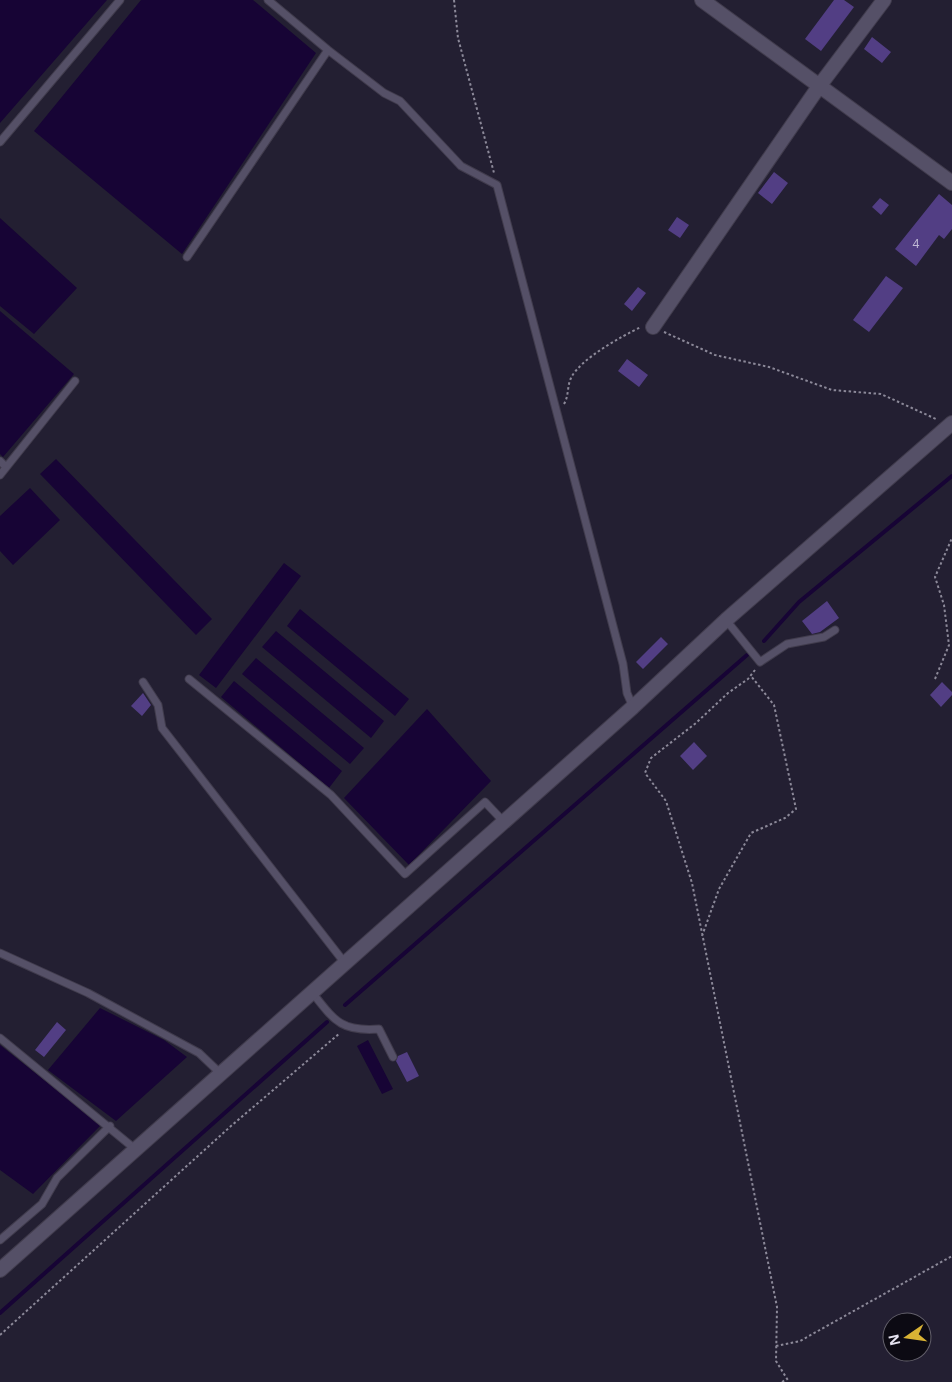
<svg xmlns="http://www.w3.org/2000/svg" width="952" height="1382" font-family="'Noto Sans',sans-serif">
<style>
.water{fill:#170435}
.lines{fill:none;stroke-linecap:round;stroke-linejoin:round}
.stream{stroke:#170435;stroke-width:4}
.building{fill:#523e84}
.service-casing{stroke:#413c4d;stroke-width:9}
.minor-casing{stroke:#413c4d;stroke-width:16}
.secondary-casing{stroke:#413c4d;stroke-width:16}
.path{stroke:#8c8999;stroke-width:2;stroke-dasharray:2.5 2.5;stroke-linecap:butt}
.service{stroke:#555067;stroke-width:7}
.minor{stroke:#555067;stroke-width:14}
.secondary{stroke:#555067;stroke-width:14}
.labels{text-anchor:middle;stroke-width:4.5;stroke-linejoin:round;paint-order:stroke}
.number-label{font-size:12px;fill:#c0b9d5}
</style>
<rect width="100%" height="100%" fill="#231f32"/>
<!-- water -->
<path class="water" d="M0 0H107L0 123Z
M141 0H253L316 53 182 254 34 131Z
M0 218 77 288 34 334 0 306Z
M0 311 74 374 3 457 0 454Z
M56 459 212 619 196 635 40 474Z
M30 488 60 520 13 565 0 551V516Z
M284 563 301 576 216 688 199 675Z
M300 609 409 699 395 716 287 626Z
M276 631 384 721 371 738 262 647Z
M256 658 364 748 350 764 242 674Z
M234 681 342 771 329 788 221 697Z
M427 709 491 781 409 865 344 798Z
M100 1008 164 1040 187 1057 116 1121 48 1070Z
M368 1040 393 1089 382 1094 357 1046Z
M0 1045 101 1125 33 1194 0 1170Z"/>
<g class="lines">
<!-- stream -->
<path class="stream" d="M764 641 799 602 952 476
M345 1005 747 655
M0 1313 327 1022"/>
</g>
<!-- building -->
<path class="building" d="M834 0H844L854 7 821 51 805 39Z
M872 37 891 52 882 63 864 49Z
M774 172 788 183 772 204 758 193Z
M939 194 952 205V229L944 239 939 235 916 266 895 249Z
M880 198 889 205 881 215 872 207Z
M677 217 689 225 680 238 668 230Z
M886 276 903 288 869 332 853 320Z
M638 287 646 293 632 311 624 304Z
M627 359 648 375 639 387 618 371Z
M827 601 839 618 820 632 812 634 802 621Z
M661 637 668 644 643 669 636 662Z
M942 682 952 692V695L941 707 930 695Z
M143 693 151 705 142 716 131 706Z
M694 742 707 756 693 770 680 756Z
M57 1022 66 1030 44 1057 35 1050Z
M407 1052 419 1076 407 1082 396 1061 398 1056Z"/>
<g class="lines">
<!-- service casing -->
<g class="service-casing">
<path id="service" d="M268 0 328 50 384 93 400 101 461 166 497 185 623 664 627 693 633 707
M0 142 120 0
M187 257 328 50
M0 461 6 467
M0 475 75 381
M726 620 760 662 787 644 824 637 835 630
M189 679 331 795 405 874 485 802 503 821
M143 682 158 705 162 728 344 962
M0 953 88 993 199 1053 220 1073
M311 991C334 1020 340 1032 379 1029L393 1057
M0 1038 135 1149
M0 1240 42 1204 57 1178 110 1126"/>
</g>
<!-- minor casing -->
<g class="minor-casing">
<path id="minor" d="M702 0 952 183
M653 327 820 85 884 0"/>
</g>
<!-- secondary casing -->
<g class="secondary-casing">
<path id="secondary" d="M0 1270 633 707 726 620 952 423"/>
</g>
<!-- path -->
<path class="path" d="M454 0 458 38 494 173
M664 332 715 355 769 367 832 390 881 394 936 419
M564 404C569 396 567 386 571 378 580 359 622 336 641 327
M755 670 748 679 728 693 696 723 651 758 645 773 666 801 692 883 777 1307 776 1361 789 1382
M935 679 949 645 944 605 935 577 952 538
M702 936 719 889 751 833 785 818 796 809 774 705 751 676
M0 1335 231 1126 340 1033
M776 1346 800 1341 952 1256
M782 1382 787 1379"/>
<!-- service -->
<use href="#service" class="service"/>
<!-- minor -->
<use href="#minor" class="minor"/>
<!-- secondary -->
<use href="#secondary" class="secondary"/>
</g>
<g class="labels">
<!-- number labels -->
<g class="number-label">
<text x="916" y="248">4</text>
</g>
</g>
<!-- north arrow -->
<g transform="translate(907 1337) rotate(257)"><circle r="24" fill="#0c0a13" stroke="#63606b"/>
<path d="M0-4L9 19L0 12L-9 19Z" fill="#d9b334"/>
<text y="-8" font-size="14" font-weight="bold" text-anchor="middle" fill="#e5e2f0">N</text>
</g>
</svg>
